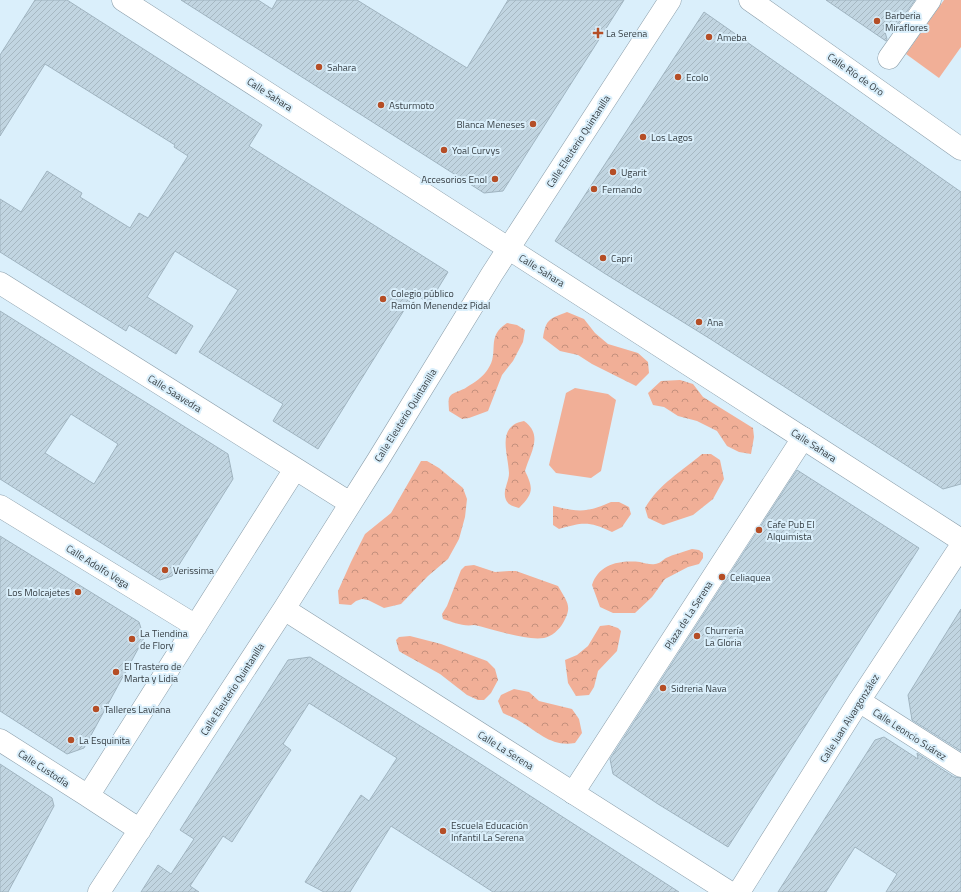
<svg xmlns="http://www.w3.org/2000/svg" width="961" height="892" font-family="'Titillium Web',sans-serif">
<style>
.green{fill:#f1af97}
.forest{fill:url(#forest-crowns)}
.building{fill:url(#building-hatch);stroke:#a0b4c0;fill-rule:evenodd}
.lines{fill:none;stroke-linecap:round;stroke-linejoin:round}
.pedestrian-casing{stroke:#8b9eaa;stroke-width:23}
.minor-casing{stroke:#8b9eaa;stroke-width:23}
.pedestrian{stroke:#fff;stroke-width:22}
.minor{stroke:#fff;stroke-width:22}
.poi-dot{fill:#b54e26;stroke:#daeffb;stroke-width:1.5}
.labels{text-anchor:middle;stroke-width:4;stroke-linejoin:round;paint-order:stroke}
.poi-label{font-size:10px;fill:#363e43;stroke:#daeffb;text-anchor:start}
.street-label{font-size:10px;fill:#363e43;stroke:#daeffb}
</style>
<defs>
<pattern id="forest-crowns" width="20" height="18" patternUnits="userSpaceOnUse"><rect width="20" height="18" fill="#f1af97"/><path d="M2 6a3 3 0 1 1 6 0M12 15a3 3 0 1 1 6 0" fill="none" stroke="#c4907d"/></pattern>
<pattern id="building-hatch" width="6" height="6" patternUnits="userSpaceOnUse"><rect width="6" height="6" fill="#c1d5e1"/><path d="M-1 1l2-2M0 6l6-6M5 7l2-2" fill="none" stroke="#a6b8c2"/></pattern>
</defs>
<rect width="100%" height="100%" fill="#daeffb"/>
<!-- green -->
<path class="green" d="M944 0H961V47L939 78 906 54Z
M575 388 608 394 616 400 601 471 591 478 556 473 549 465 566 393Z"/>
<!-- forest -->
<path class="forest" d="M567 312 584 319 595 333 608 344 638 353 648 362 649 373 636 386 592 364 578 355 560 351 543 338C546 318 550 319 567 312Z
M507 323 517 325 525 330 523 342 513 361 502 375 488 411 469 418 462 419 449 411C449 407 448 402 449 398 451 392 462 391 467 387 474 383 484 376 488 369 500 352 485 337 507 323Z
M680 380 693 384 703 397 753 428 754 437 751 454 739 452 727 446 717 431 697 421 678 416 664 407 653 405 648 393 661 381Z
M524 421C544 435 530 453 525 471 534 489 533 494 519 508 513 506 509 506 506 500 502 491 509 482 509 473 508 453 496 426 524 421Z
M702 454H711L720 460 724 479 713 499 693 515 663 525 648 518 645 508C659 484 682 471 702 454Z
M421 461H427L439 468 463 488 467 499 465 517 459 539 448 559 428 576 401 604 384 608 368 600 362 599 356 601 351 605 339 604 338 591 351 562 365 534 391 513Z
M611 502H619L629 507 631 514 622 527 612 532C589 521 583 522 559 529L553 525V506C578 512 587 513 611 502Z
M692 549 699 550 703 553V558L699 564 688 567 665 579 652 597 635 613H613L600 607 592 585C599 564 619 560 640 562 644 563 651 565 655 564 659 564 663 560 666 558 674 554 684 552 692 549Z
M474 565 495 572 509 571H516L558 586C567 602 573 606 563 623 560 629 551 637 544 638 526 641 493 629 474 625 463 627 453 622 443 619L442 614 447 606 461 570 465 566Z
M609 625 618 628 621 631 617 651 598 671 594 687 589 695 576 696 568 683 565 660 577 655 588 646 600 626Z
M410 636 441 644 487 661 495 669 498 680 491 693 484 700H478L467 695 440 674 402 653 399 651 396 640 399 637Z
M514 689 529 692 539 701 572 709 579 719 582 733 575 743C552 747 539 733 521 722 515 718 509 716 503 713L498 701 501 695Z"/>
<!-- building -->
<path class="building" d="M35 0H67L262 125 249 146 448 272 429 303 414 294 318 449 273 421 283 404 199 352 238 290 175 251 147 297 193 326 176 354 129 325 126 331 0 252V199L21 212 47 171 82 193 80 197 130 228 139 213 148 218 188 156 174 147 175 145 45 64 0 136V55Z
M181 0H258L272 9 277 0H357L467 68 508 0H624L503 191 484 193Z
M826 0H915L892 32 883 25 887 39 886 41Z
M704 12 961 192V484L943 489 712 340 604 273 555 241Z
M0 311 228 454 233 479 172 576 160 580 0 479ZM71 414 118 444 94 484 45 453Z
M797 470 919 548 728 847 658 804 613 774 610 759Z
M0 536 139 622 144 638 84 748 67 754 0 711Z
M961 609V751L912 720 908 695Z
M310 657 473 759 679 892H493L391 826 350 892H324L305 882 361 795 369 801 397 758 309 703 283 744 291 750 263 793 232 842 223 836 190 886 199 892H141L158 865 171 874 194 839 180 830 288 660Z
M884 737 918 759 917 753 954 777 961 778V892H886L897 874 855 847 826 892H778L875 740Z
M0 764 52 798 54 806 8 892H0Z"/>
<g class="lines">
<!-- pedestrian casing -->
<g class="pedestrian-casing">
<path id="pedestrian" d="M889 58 930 0
M573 793 803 438"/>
</g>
<!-- minor casing -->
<g class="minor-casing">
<path id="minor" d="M123 0 961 540
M750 0 961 149
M0 283 350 503
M0 506 196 626
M284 609 729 892
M859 701 961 766
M0 740 88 796
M140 830 88 796 295 469
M99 892 284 609 378 460 492 274 670 0
M739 892 859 701 961 546"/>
</g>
<!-- pedestrian -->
<use href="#pedestrian" class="pedestrian"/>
<!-- minor -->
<use href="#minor" class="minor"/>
</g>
<!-- markers -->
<g class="poi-dot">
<circle cx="877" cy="21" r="4"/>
<path d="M596 27h4v4h4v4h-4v4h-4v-4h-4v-4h4z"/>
<circle cx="709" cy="37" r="4"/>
<circle cx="319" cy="67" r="4"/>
<circle cx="678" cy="77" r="4"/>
<circle cx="381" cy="105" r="4"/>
<circle cx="533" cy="124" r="4"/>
<circle cx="643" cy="137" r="4"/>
<circle cx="444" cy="150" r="4"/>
<circle cx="613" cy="172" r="4"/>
<circle cx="495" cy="179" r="4"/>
<circle cx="594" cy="189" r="4"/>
<circle cx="603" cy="258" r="4"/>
<circle cx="383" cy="299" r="4"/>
<circle cx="699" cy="322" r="4"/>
<circle cx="759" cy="530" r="4"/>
<circle cx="165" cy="570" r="4"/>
<circle cx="722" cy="577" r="4"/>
<circle cx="78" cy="592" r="4"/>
<circle cx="697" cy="636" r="4"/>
<circle cx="132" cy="639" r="4"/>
<circle cx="116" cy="672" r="4"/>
<circle cx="663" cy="688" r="4"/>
<circle cx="96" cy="709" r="4"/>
<circle cx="71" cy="740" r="4"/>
<circle cx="443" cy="831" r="4"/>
</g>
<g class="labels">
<!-- poi labels -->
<g class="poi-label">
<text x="885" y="19">Barberia<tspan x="885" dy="12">Miraflores</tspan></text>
<text x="606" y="37">La Serena</text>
<text x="717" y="41">Ameba</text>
<text x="327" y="71">Sahara</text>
<text x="686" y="81">Ecolo</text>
<text x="389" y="109">Asturmoto</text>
<text x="525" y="128" text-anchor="end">Blanca Meneses</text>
<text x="651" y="141">Los Lagos</text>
<text x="452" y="154">Yoal Curvys</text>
<text x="621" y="176">Ugarit</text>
<text x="487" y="183" text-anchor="end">Accesorios Enol</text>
<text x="602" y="193">Fernando</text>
<text x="611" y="262">Capri</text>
<text x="391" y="297">Colegio público<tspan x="391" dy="12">Ramón Menendez Pidal</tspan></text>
<text x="707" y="326">Ana</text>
<text x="767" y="528">Cafe Pub El<tspan x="767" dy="12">Alquimista</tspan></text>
<text x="173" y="574">Verissima</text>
<text x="730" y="581">Celiaquea</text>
<text x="70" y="596" text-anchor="end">Los Molcajetes</text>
<text x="705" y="634">Churrería<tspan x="705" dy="12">La Gloria</tspan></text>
<text x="140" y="637">La Tiendina<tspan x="140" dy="12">de Flory</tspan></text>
<text x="124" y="670">El Trastero de<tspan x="124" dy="12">Marta y Lidia</tspan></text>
<text x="671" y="692">Sidreria Nava</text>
<text x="104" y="713">Talleres Laviana</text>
<text x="79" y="744">La Esquinita</text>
<text x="451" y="829">Escuela Educación<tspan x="451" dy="12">Infantil La Serena</tspan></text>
</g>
<!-- street labels -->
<g class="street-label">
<text transform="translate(856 74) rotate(35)" y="4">Calle Río de Oro</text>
<text transform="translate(270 94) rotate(33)" y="4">Calle Sahara</text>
<text transform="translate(578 141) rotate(-57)" y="4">Calle Eleuterio Quintanilla</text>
<text transform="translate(542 270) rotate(32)" y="4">Calle Sahara</text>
<text transform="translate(175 393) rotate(32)" y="4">Calle Saavedra</text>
<text transform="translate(405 415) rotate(-58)" y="4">Calle Eleuterio Quintanilla</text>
<text transform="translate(814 445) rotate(33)" y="4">Calle Sahara</text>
<text transform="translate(98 566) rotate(32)" y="4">Calle Adolfo Vega</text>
<text transform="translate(688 615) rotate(-57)" y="4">Plaza de La Serena</text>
<text transform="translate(232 689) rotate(-57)" y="4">Calle Eleuterio Quintanilla</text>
<text transform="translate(849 718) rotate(-58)" y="4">Calle Juan Alvargonzález</text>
<text transform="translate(910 734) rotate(33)" y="4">Calle Leoncio Suárez</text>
<text transform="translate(506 750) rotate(32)" y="4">Calle La Serena</text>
<text transform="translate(44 768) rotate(33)" y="4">Calle Custodia</text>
</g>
</g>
</svg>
